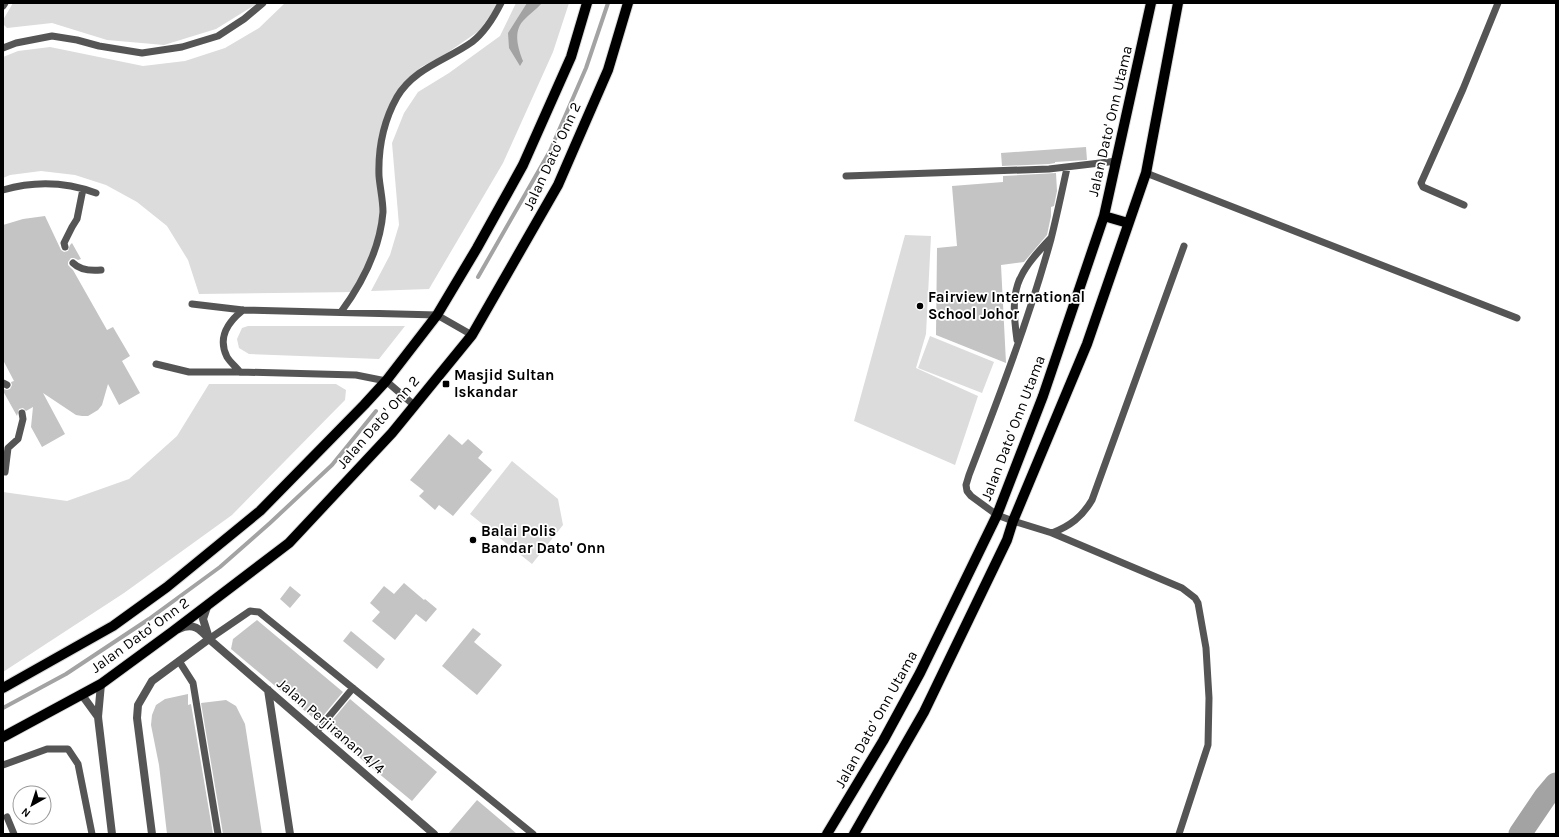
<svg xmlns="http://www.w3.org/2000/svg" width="1559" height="837" font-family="Karla,sans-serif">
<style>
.green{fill:#dcdcdc}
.water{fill:#a3a3a3}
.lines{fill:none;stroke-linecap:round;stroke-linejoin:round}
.stream{stroke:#a3a3a3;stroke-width:4}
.river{stroke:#a3a3a3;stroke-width:23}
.building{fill:#c4c4c4}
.primary-casing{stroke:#dbdbdb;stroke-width:12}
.service{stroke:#555;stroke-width:7}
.minor{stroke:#555;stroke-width:8}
.primary{stroke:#000;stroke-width:10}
.poi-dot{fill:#000;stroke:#fff;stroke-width:1.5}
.labels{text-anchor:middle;stroke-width:3.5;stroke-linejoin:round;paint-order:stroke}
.street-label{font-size:15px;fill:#000;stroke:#fff}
.poi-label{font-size:15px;font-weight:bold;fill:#000;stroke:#fff;text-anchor:start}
</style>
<rect width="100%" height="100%" fill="#fff"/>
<!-- green -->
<path class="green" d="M13 3H258L216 29 164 45 107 40 52 23 7 28 3 24V20Z
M285 3H499L479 31 444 55 421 67 402 88 381 142 382 231 355 292 199 294 188 260 167 226 137 202 106 185 75 175 41 171 10 175 3 178V57L18 51 50 47 143 66 185 61 225 48 259 28Z
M516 3H569L553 52 503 163 429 289 371 291 390 255 399 225 392 143 404 113 418 92 449 73 500 36Z
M905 235 931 236 926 334 916 368 978 396 955 465 854 421Z
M248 326H405L379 359 249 354 239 348 237 339 242 328Z
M930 336 994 362 982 393 918 368Z
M209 384H336L346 390 345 400 232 515 124 593 3 672V492L67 501 129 479 177 436Z
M512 461 558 499 563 525 532 564 470 514Z"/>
<!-- water -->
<path class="water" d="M527 3H542C536 10 529 14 523 21 513 32 518 48 523 61L520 66 509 48 508 33Z"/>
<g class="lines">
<!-- stream -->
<path class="stream" d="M478 277 550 151 586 68 608 3
M3 708 66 674 149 619 220 567 270 523 332 465 376 411"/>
<!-- river -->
<path class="river" d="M1520 834 1545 797 1556 784"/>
</g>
<!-- building -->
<path class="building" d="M1086 147 1087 160 1055 162V163L1049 164 1002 166 1001 153Z
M1056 173 1057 191 1054 206 1051 207V216L1047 235 1024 262 1001 265 1006 363 936 335 937 248 957 246 952 186 1003 182V176Z
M45 216 61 250 64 252 68 251 70 245 72 243 81 259 78 260 74 258H71L68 262V265L73 270 107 330 113 327 130 356 122 361 140 393 119 405 108 384 102 405 98 410 88 416H82L76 415 43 393 65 434 42 447 31 427 33 407 26 411 23 408 19 409 17 416 3 391V389L7 390 10 389 12 385 11 382 14 381 3 360V225L23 219Z
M449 434 462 445 468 439 483 452 478 458 492 470 453 516 439 505 435 510 419 496 424 491 410 480Z
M404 583 424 600 425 599 437 609 426 622 416 614 395 640 372 621 380 612 370 603 384 586 394 594Z
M290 586 301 595 290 608 280 599Z
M257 620 343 692 318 722 231 649 233 639Z
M473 628 481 634 474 642 502 665 477 695 442 666Z
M351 631 385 659 377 669 343 641Z
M188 694V705L191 704 213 834H167L159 765 151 725 152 715 156 705 165 699Z
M350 699 437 772 412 801 325 729Z
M226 700 236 706 245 724 262 834H223L201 703Z
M477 800 490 811 517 834H448Z"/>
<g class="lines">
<!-- primary casing -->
<g class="primary-casing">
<path id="primary" d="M1104 216 1128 223
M3 688 113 626 167 587 260 511 364 405 386 381 437 315 477 248 523 165 571 57 587 3
M3 737 101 684 172 632 289 543 392 433 472 335 558 185 608 70 628 3
M827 834 883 741 920 673 997 515 1043 396 1104 216 1151 3
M854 834 924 712 1007 540 1013 521 1087 344 1146 173 1178 3"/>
</g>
<!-- service -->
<path class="service" d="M3 6 5 3
M3 48 16 43 52 36 77 40 99 46 142 53 182 47 218 36 244 19 263 3
M1067 168C1062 191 1057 215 1051 239 1029 319 999 397 969 475L966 485 967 491 971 496 997 515 1013 521 1052 533 1182 588 1195 598 1198 603 1206 648 1209 698 1208 745 1179 834
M1146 173 1517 318
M846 176 1049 169 1117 161
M3 190C34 181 66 182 96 193
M1464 205 1423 187 1421 183 1463 89 1498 3
M65 247 64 243 72 227 77 219 83 189
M73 263C80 270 91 271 101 270
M192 304 243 310 437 315 472 335
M341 312C363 282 380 249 383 212 383 200 380 188 379 176 378 148 383 122 397 97 414 68 447 60 472 42 485 32 494 17 501 3
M1017 340C1010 289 1015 276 1050 239
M156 364 189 372H240L356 375 386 381 414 405
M240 372C236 367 230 362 227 357 217 337 228 322 243 310
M3 383 7 385
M5 472 8 448 18 439 23 419 22 413
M1052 533C1070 526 1082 517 1092 500L1184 246
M209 639 250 611 259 612 533 834
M179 661 193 683 218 834
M316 732 353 688
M3 765 47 749H68L78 764 92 834
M7 817 14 834"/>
<!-- minor -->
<path class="minor" d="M179 629C193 622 200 629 209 639L434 834
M208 635 203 619 208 604
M101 684 98 717 112 834
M268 690 290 834
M82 695 98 717
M152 834 137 718 138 705 152 681 209 639"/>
<!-- primary -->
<use href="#primary" class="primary"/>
</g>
<!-- markers -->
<g class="poi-dot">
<circle cx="920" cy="306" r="4"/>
<rect x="442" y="380" width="8" height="8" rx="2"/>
<circle cx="473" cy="540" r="4"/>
</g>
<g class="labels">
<!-- street labels -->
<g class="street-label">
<text transform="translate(1110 121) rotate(-77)" y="5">Jalan Dato' Onn Utama</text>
<text transform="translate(552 156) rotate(-65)" y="5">Jalan Dato' Onn 2</text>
<text transform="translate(378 422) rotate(-49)" y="5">Jalan Dato' Onn 2</text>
<text transform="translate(1013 428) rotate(-69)" y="5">Jalan Dato' Onn Utama</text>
<text transform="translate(140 635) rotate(-36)" y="5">Jalan Dato' Onn 2</text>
<text transform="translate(876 719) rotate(-61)" y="5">Jalan Dato' Onn Utama</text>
<text transform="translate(331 726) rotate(41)" y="5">Jalan Perjiranan 4/4</text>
</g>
<!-- poi labels -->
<g class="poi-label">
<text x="928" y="302">Fairview International<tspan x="928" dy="17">School Johor</tspan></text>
<text x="454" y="380">Masjid Sultan<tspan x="454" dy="17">Iskandar</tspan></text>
<text x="481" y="536">Balai Polis<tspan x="481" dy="17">Bandar Dato' Onn</tspan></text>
</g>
</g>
<!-- border -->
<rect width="1559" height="837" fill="none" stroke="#000000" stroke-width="8"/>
<!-- north arrow -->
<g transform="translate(32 805) rotate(219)"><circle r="19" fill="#ffffff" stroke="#999999"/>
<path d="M0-3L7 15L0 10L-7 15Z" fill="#000000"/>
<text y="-6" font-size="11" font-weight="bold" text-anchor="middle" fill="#000000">N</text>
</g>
</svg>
